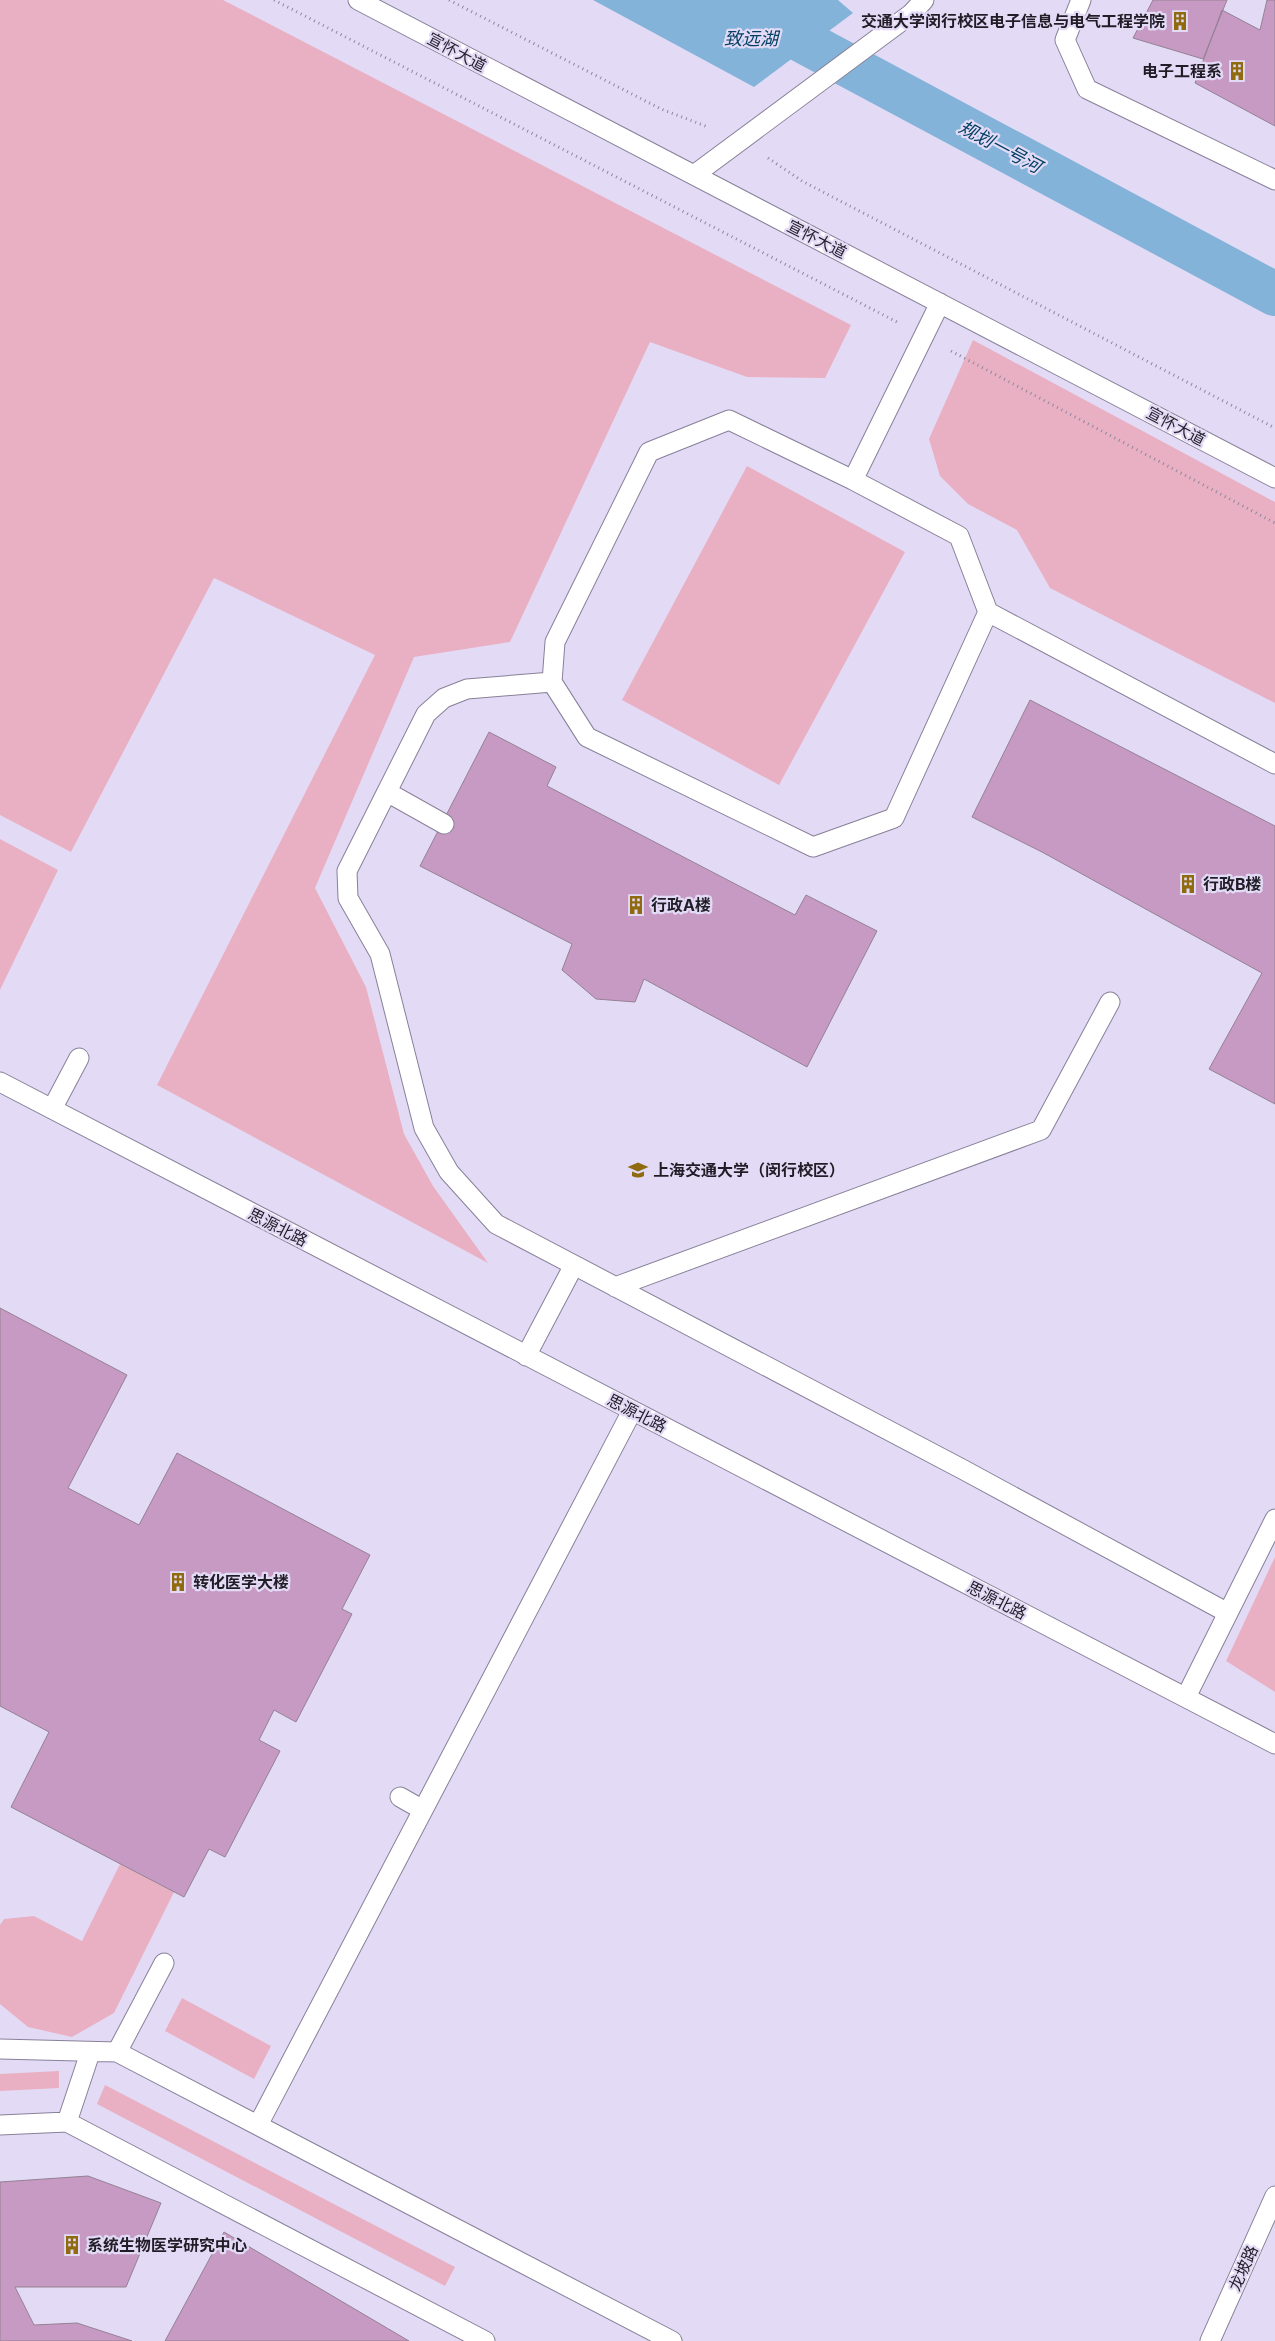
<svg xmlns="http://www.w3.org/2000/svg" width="1275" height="2341" font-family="Inter,'Noto Sans SC',sans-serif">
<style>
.green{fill:#e9b0c3}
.water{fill:#83b3d9}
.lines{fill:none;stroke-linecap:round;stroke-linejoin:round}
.canal{stroke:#83b3d9;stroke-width:44}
.building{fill:#c69ac3;stroke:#958194}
.lane-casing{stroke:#888098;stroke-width:21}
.path{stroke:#8e889c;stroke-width:3;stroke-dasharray:1 4;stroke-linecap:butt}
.lane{stroke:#fff;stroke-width:19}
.labels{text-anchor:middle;stroke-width:4.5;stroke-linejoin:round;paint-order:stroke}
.poi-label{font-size:16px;font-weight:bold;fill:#201d27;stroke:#e3dbf6;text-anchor:start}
.street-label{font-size:16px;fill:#201d27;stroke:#e3dbf6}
.water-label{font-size:18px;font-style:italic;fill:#013f63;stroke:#e3dbf6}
</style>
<rect width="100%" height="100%" fill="#e3dbf6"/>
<!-- green -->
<path class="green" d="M0 0H223L851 325 825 378 747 377 650 342 510 642 414 657 315 888 366 987 404 1134 433 1186 488 1263 157 1085 375 655 214 578 71 852 0 815Z
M973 340 1275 502V703L1050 588 1017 530 968 504 940 476 929 439Z
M747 466 905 552 779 785 622 700Z
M0 839 58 870 0 990Z
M1275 1557V1692L1226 1661Z
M120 1864 174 1892 114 2013 72 2037 28 2027 0 2004V1925L4 1919 34 1916 82 1941Z
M182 1998 271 2046 254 2079 165 2031Z
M59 2071V2088L0 2091V2074Z
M105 2085 455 2267 445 2286 97 2104Z"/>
<!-- water -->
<path class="water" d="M593 0H838L853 13 754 87Z"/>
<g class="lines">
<!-- canal -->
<path class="canal" d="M726 0 1275 294"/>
</g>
<!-- building -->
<path class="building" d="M1153 0H1227L1203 59 1133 38Z
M1267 0H1275V126L1195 83 1222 10 1260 30Z
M1030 700 1275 826V1104L1209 1069 1262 973 1042 852 972 817Z
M489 732 556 767 547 786 795 915 806 895 877 931 807 1067 644 979 635 1002 596 999 562 970 572 944 420 866Z
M0 1308 127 1375 68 1488 139 1525 177 1453 370 1555 342 1609 352 1614 296 1722 274 1710 259 1740 280 1751 225 1857 209 1849 184 1897 11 1807 49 1732 0 1706Z
M88 2176 161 2203 126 2287H15L34 2325 77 2323 132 2341H0V2182Z
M224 2232 409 2341H165Z"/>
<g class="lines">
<!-- lane casing -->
<g class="lane-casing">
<path id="lane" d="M358 0 1275 478
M1081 0 1065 40 1087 89 1275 180
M694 175 911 14 924 0
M729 420 853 480 959 536 988 612 894 818 813 847 587 737 552 682 555 642 649 452Z
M853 480 940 303
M988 612 1275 764
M552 682 467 689 444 698 426 714 347 871 348 898 380 954 424 1128 449 1172 496 1224 962 1469 1228 1613
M387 792 444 824
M0 1082 1275 1744
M52 1109 79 1058
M615 1287 1041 1130 1110 1002
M526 1356 574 1265
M1186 1697 1275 1519
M400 1797 423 1810
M0 2049 117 2052 672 2341
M117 2052 164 1963
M67 2122 90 2053
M0 2125 67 2122 485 2341
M258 2125 632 1411
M1210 2341 1275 2196"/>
</g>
<!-- path -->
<path class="path" d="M274 0 897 322
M449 0 661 109 708 127
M768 158 802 181 1275 428
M951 351 1275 523"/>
<!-- lane -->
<use href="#lane" class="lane"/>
</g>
<!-- icons -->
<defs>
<g id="building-bare" transform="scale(1.5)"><path d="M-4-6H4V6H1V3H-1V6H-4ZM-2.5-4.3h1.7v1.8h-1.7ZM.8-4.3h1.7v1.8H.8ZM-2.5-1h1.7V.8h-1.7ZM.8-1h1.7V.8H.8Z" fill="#8f6a0f" stroke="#e3dbf6" stroke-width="2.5" paint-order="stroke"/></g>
<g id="university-bare" transform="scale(1.5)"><path d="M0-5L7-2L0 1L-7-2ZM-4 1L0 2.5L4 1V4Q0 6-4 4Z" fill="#8f6a0f" stroke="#e3dbf6" stroke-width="2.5" paint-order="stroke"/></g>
</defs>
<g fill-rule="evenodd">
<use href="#building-bare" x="1180" y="21"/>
<use href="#building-bare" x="1237" y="71"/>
<use href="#building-bare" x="1188" y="884"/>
<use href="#building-bare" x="636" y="905"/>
<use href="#university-bare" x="638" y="1170"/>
<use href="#building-bare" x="178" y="1582"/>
<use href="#building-bare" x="72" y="2245"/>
</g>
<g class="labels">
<!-- poi labels -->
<g class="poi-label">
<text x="1165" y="27" text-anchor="end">交通大学闵行校区电子信息与电气工程学院</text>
<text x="1222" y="77" text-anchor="end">电子工程系</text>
<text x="1203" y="890">行政B楼</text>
<text x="651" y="911">行政A楼</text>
<text x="653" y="1176">上海交通大学（闵行校区）</text>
<text x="193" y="1588">转化医学大楼</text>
<text x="87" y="2251">系统生物医学研究中心</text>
</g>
<!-- street labels -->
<g class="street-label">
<text transform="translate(457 52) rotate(28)" y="6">宣怀大道</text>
<text transform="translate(817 239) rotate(27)" y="6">宣怀大道</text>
<text transform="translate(1176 426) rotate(28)" y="6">宣怀大道</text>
<text transform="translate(278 1227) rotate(27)" y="6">思源北路</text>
<text transform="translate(637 1413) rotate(27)" y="6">思源北路</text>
<text transform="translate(997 1600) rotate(27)" y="6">思源北路</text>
<text transform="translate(1243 2268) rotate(-66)" y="6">龙坡路</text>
</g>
<!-- water labels -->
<g class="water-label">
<text x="751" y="45">致远湖</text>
<text transform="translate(1000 147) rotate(28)" y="6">规划一号河</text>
</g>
</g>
</svg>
